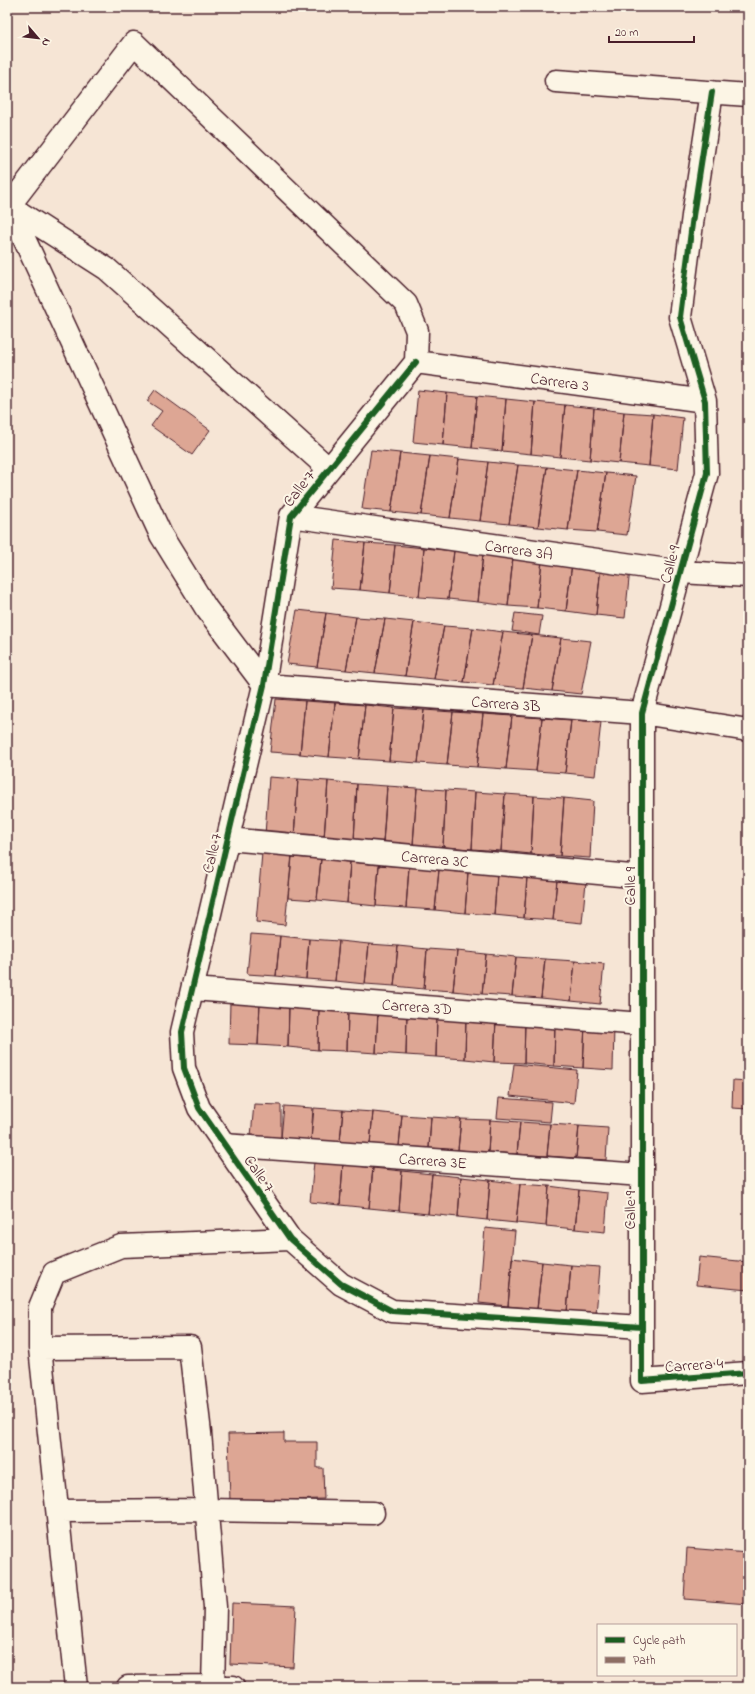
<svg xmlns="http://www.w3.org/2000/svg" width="755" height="1694" font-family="'Indie Flower',sans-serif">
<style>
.building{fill:#dda694;stroke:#4a1f2b}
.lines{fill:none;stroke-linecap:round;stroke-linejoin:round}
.minor-casing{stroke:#4a1f2b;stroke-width:25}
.minor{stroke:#fcf5e5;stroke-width:22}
.quiet{stroke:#8d6e63;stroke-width:5;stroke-dasharray:10 5;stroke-linecap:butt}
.cycleway-casing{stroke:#fcf5e5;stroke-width:8}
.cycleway{stroke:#1b5e20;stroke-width:6}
.labels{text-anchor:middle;stroke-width:4;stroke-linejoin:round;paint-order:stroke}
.street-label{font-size:16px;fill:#4a1f2b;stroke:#fcf5e5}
</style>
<rect width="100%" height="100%" fill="#f6e5d5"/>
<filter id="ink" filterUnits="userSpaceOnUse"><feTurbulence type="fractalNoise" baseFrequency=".025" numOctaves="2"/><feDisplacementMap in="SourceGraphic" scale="8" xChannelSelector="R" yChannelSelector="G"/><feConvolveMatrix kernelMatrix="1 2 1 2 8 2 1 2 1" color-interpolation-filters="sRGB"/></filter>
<g filter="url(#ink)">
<!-- building -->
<path class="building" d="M155 390 210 430 192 455 151 426 162 411 147 401Z
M418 390 447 393 443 445 413 442Z
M447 393 477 396 472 448 443 445Z
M477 396 506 399 502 451 472 448Z
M506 399 535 402 531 454 502 451Z
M535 402 565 405 560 457 531 454Z
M565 405 594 408 590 460 560 457Z
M594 408 624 412 619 463 590 460Z
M624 412 653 414 649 466 619 463Z
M653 414 683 418 678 469 649 466Z
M371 450 400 453 391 512 362 509Z
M400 453 430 456 421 515 391 512Z
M430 456 459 459 450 518 421 515Z
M459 459 488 462 480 521 450 518Z
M488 462 518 465 509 524 480 521Z
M518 465 547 467 538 527 509 524Z
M547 467 577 470 568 530 538 527Z
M577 470 606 473 597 532 568 530Z
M606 473 636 476 627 535 597 532Z
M336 540 365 543 360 590 331 588Z
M365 543 395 545 390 593 360 590Z
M395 545 424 548 419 597 390 593Z
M424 548 454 551 448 599 419 597Z
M454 551 483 554 478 602 448 599Z
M483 554 513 557 508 606 478 602Z
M513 557 542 560 537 608 508 606Z
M542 560 572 563 566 611 537 608Z
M572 563 601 566 596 615 566 611Z
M601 566 630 569 625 618 596 615Z
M297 610 326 613 317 667 287 664Z
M326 613 356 617 346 670 317 667Z
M515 613 542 616 539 635 512 631Z
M356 617 385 619 375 673 346 670Z
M385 619 414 622 405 676 375 673Z
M414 622 444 626 434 679 405 676Z
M444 626 473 628 464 682 434 679Z
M473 628 503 632 493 685 464 682Z
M503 632 532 635 523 688 493 685Z
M532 635 561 638 552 691 523 688Z
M561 638 591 641 581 694 552 691Z
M276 699 305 701 300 754 270 752Z
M305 701 335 703 329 757 300 754Z
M335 703 365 705 359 759 329 757Z
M365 705 394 708 389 761 359 759Z
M394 708 424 710 418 763 389 761Z
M424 710 453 712 447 765 418 763Z
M453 712 483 714 477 767 447 765Z
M483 714 512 716 506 769 477 767Z
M512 716 542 718 536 771 506 769Z
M542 718 571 720 565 773 536 771Z
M571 720 601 722 595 776 565 773Z
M269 777 298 779 294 837 265 835Z
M298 779 328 781 324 839 294 837Z
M328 781 357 784 354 841 324 839Z
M357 784 387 786 383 843 354 841Z
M387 786 417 788 413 845 383 843Z
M417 788 446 790 443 847 413 845Z
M446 790 475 792 472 849 443 847Z
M475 792 505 794 501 851 472 849Z
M505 794 534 796 531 854 501 851Z
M534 796 564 798 560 856 531 854Z
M564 798 593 801 590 858 560 856Z
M262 853 292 855 285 925 256 922Z
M292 857 321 859 317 900 288 898Z
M321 859 350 862 347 903 317 900Z
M350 862 379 865 376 906 347 903Z
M379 865 409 867 406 908 376 906Z
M409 867 439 870 435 910 406 908Z
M439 870 468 872 465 913 435 910Z
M468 872 497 874 494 915 465 913Z
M497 874 527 877 524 918 494 915Z
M527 877 557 880 553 920 524 918Z
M557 880 586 882 582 923 553 920Z
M251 934 280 936 276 976 247 974Z
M280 936 309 939 306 979 276 976Z
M309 939 339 941 335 981 306 979Z
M339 941 369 944 365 984 335 981Z
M369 944 398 946 394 986 365 984Z
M398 946 427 949 424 989 394 986Z
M427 949 457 951 453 991 424 989Z
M457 951 486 954 482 994 453 991Z
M486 954 516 957 512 996 482 994Z
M516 957 545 959 541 998 512 996Z
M545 959 575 961 571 1001 541 998Z
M575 961 604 964 600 1004 571 1001Z
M230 1001 260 1003 258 1045 229 1044Z
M260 1003 289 1005 288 1047 258 1045Z
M289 1005 319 1007 318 1050 288 1047Z
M319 1007 348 1009 347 1051 318 1050Z
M348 1009 378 1011 376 1053 347 1051Z
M378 1011 407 1013 406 1055 376 1053Z
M407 1013 437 1015 436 1057 406 1055Z
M437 1015 466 1017 465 1059 436 1057Z
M466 1017 496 1019 494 1062 465 1059Z
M496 1019 525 1021 524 1063 494 1062Z
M525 1021 555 1023 554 1066 524 1063Z
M555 1023 585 1024 583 1068 554 1066Z
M585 1024 614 1026 613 1070 583 1068Z
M514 1064 577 1070 574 1103 510 1096Z
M733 1080 748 1081V1109L732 1108Z
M499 1098 552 1102 550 1122 497 1118Z
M254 1104 281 1105V1138L251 1136Z
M284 1106 313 1108 311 1140 281 1138Z
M314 1108 343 1110 340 1142 311 1140Z
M343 1110 373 1112 370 1144 340 1142Z
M373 1112 402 1115 399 1146 370 1144Z
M402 1115 431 1117 429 1148 399 1146Z
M431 1117 461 1119 458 1150 429 1148Z
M461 1119 490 1120 488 1152 458 1150Z
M490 1120 520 1122 517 1154 488 1152Z
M520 1122 550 1124 547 1156 517 1154Z
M550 1124 579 1126 576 1158 547 1156Z
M579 1126 608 1128 606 1160 576 1158Z
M314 1162 343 1164 340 1205 310 1202Z
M343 1164 373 1168 369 1208 340 1205Z
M373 1168 402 1171 399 1211 369 1208Z
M402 1171 432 1174 428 1214 399 1211Z
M432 1174 461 1177 458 1217 428 1214Z
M461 1177 490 1180 487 1220 458 1217Z
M490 1180 520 1184 516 1223 487 1220Z
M520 1184 549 1186 546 1226 516 1223Z
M549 1186 579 1190 575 1229 546 1226Z
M579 1190 608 1193 605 1232 575 1229Z
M485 1228 515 1231 508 1306 479 1303Z
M699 1257 748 1262V1290L696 1285Z
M512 1258 542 1262 537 1309 508 1306Z
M542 1262 571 1265 567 1312 537 1309Z
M571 1265 600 1267 596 1315 567 1312Z
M284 1433V1442H317V1468H323L324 1499 230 1501 228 1434Z
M687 1548 748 1553V1604L684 1599Z
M232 1603 296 1606 293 1667 230 1664Z"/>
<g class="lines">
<!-- minor casing -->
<g class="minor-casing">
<path id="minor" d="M556 81 748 95
M712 92 693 216 680 317 705 401 707 473 642 713V1381L748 1373
M9 206 161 535 206 608 264 685 642 713 748 730
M9 206 134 43 406 304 417 331 416 362
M9 206 107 269 329 469
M416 362 291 516 264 685 182 1032 184 1068 199 1108 290 1239 341 1284 392 1311 642 1327
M416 362 705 401
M291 516 681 572 748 576
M228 839 642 877
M193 989 642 1024
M224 1145 642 1175
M40 1348 190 1347 200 1433 215 1607 213 1686
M58 1511 207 1510 373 1513
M76 1687 40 1348V1307L54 1273 121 1246 290 1239
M128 1687 213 1686 233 1687"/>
</g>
<!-- minor -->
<use href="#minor" class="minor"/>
<!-- quiet -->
<path class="quiet" d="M7 205 9 206"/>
<!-- cycleway casing -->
<g class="cycleway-casing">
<path id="cycleway" d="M712 92 693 216 680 317 705 401 707 473 642 713V1381L748 1373
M416 362 291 516 264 685 182 1032 184 1068 199 1108 290 1239 341 1284 392 1311 642 1327"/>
</g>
<!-- cycleway -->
<use href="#cycleway" class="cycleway"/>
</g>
</g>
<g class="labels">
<!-- street labels -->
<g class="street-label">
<text transform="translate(560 381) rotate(8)" y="6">Carrera 3</text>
<text transform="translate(298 488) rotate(-52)" y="6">Calle 7</text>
<text transform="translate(519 549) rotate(8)" y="6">Carrera 3A</text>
<text transform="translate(669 564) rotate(-75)" y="6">Calle 9</text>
<text transform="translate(506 703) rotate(4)" y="6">Carrera 3B</text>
<text transform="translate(211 853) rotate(-77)" y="6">Calle 7</text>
<text transform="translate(435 858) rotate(5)" y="6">Carrera 3C</text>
<text transform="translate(629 886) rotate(-90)" y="6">Calle 9</text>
<text transform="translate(417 1006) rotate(4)" y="6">Carrera 3D</text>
<text transform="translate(433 1160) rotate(4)" y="6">Carrera 3E</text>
<text transform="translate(260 1173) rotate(55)" y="6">Calle 7</text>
<text transform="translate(629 1210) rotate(-90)" y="6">Calle 9</text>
<text transform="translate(694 1364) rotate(-4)" y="6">Carrera 4</text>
</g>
</g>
<!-- margin -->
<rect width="755" height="1694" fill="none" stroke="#fcf5e5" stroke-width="24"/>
<rect x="12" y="12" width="731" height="1670" fill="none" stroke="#4a1f2b" stroke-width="1.5" filter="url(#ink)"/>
<!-- legend -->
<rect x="597" y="1624" width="140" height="52" fill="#fcf5e5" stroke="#b59f9b"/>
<rect x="605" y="1637" width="20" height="6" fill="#1b5e20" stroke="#b59f9b"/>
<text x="633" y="1644" font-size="12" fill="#4a1f2b">Cycle path</text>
<rect x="605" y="1657" width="20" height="6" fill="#8d6e63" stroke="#b59f9b"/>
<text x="633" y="1664" font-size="12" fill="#4a1f2b">Path</text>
<!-- north arrow -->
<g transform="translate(38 38) rotate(118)" stroke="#fcf5e5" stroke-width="3" paint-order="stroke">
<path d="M0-3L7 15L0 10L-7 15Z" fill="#4a1f2b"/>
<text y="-6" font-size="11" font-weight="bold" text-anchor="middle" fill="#4a1f2b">N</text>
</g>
<!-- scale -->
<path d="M609 36v6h85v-6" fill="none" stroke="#4a1f2b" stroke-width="2"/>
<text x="615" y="36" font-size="12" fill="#4a1f2b" stroke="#fcf5e5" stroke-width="3" paint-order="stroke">20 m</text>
</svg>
